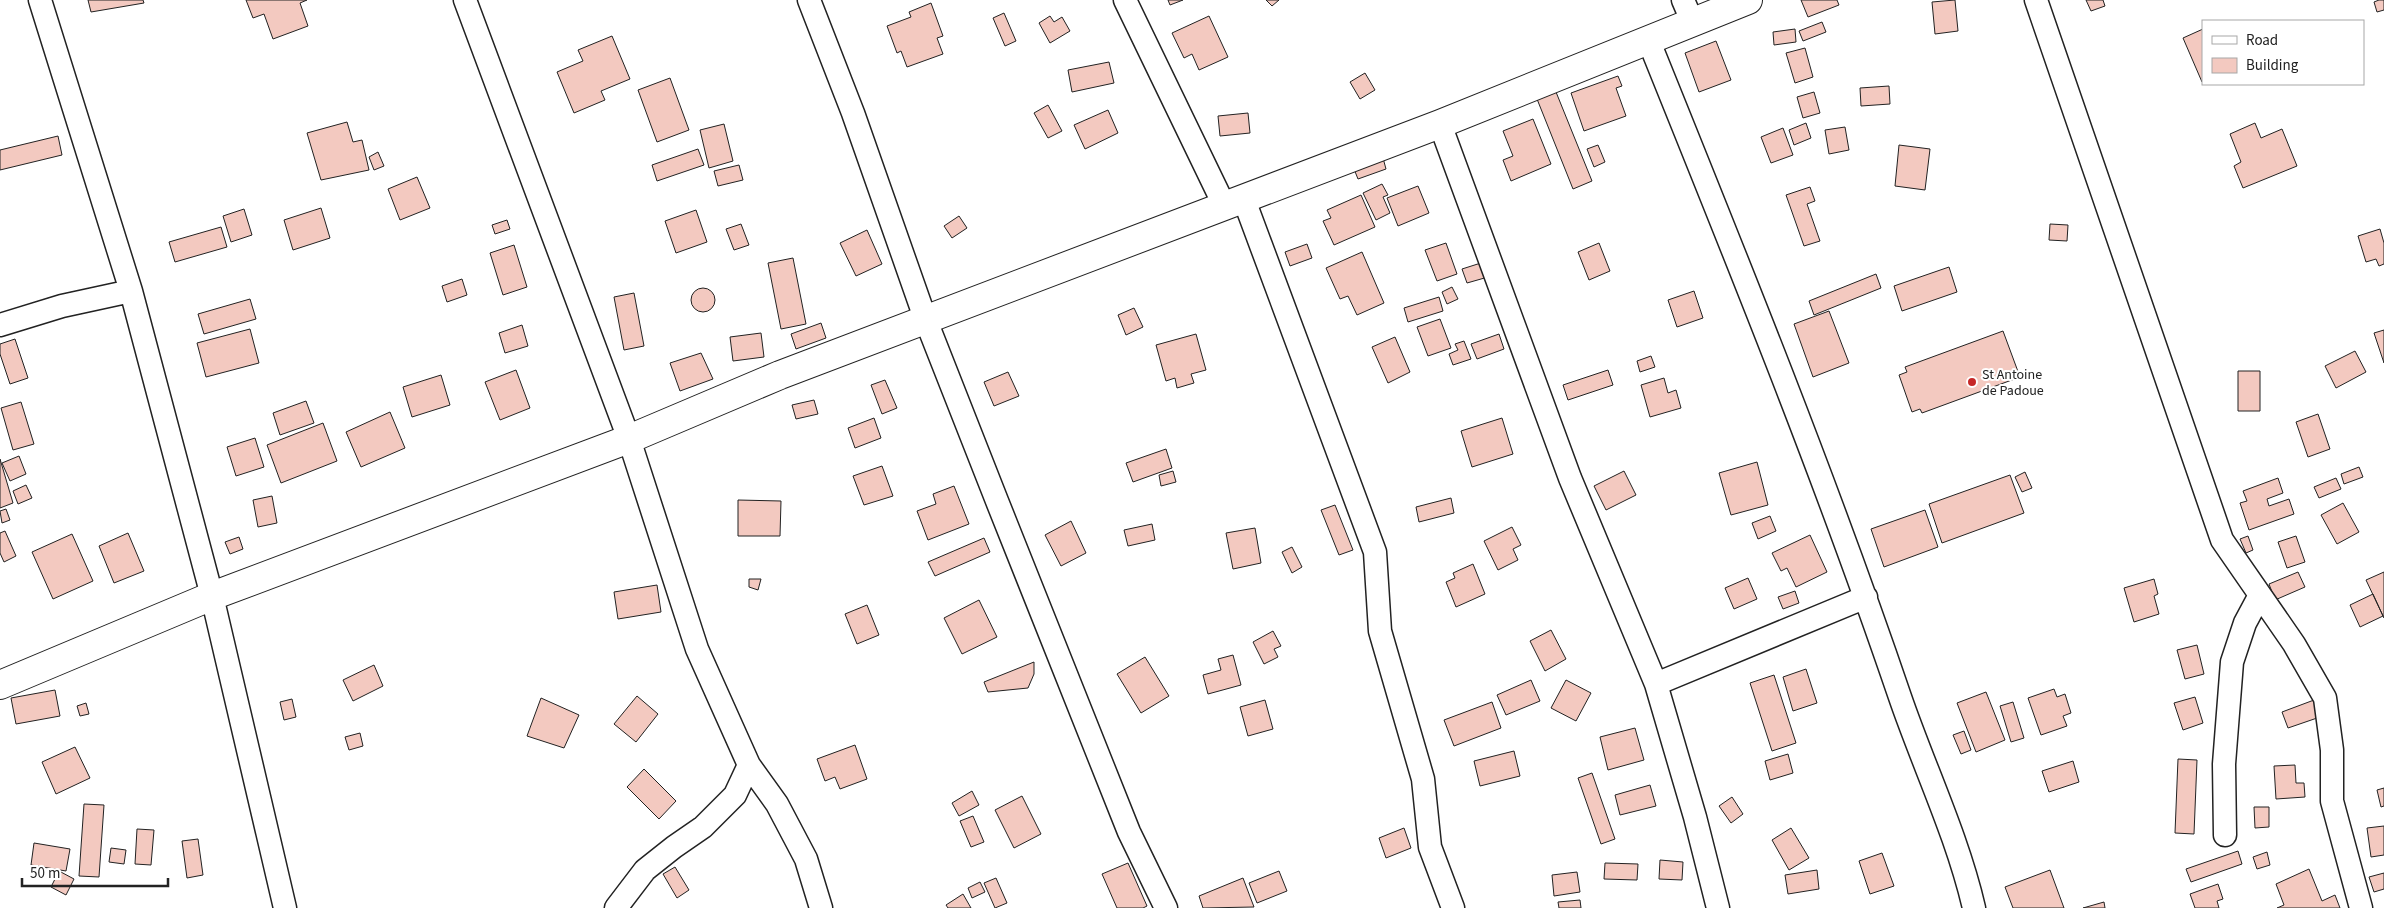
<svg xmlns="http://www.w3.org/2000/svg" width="2384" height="908" font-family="'Source Sans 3',sans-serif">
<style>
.building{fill:#f3c9c0;stroke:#222}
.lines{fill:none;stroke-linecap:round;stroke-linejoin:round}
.minor-casing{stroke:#222;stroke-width:25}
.major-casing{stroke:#222;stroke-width:30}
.minor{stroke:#fff;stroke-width:22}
.major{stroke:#fff;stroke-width:28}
.poi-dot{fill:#c62828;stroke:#fff;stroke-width:2}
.labels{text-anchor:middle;stroke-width:4;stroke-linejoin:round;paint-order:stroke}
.poi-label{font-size:14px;fill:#222;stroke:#fff;text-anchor:start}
</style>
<rect width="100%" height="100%" fill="#fff"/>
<!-- building -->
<path class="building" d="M88 0H143L144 3 91 12Z
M246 0H307L300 3 308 26 273 39 264 14 253 18Z
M1168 0H1183L1170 5Z
M1266 0H1279L1272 6Z
M1801 0H1837L1839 5 1808 17Z
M1955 0 1958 31 1935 34 1932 2Z
M2086 0H2103L2105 6 2091 11Z
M2379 0H2384V10L2377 12 2374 2Z
M931 3 943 36 937 38 943 54 907 67 901 51 897 53 887 26 911 17 909 12Z
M1004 13 1016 41 1005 46 993 18Z
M1050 16 1054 22 1062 17 1070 31 1050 43 1039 23Z
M1209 16 1228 57 1199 70 1192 54 1184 58 1172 33Z
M1822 22 1826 32 1803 41 1799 31Z
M1795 29 1796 42 1774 45 1773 32Z
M2203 29V82H2202L2183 38Z
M612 36 630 79 601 91 605 100 574 113 557 72 583 61 578 50Z
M1716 41 1731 80 1699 92 1685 53Z
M1805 48 1813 77 1795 83 1786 53Z
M1109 62 1114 83 1072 92 1068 70Z
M1365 73 1375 90 1360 99 1350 82Z
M1618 76 1622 86 1616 88 1626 116 1584 131 1571 93Z
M670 78 689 130 657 142 638 90Z
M1889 86 1890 104 1861 106 1860 88Z
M1556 92 1592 181 1573 189 1537 99Z
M1814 92 1820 113 1803 118 1797 97Z
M1048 105 1062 131 1048 138 1034 113Z
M1108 110 1118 133 1085 149 1074 125Z
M1248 113 1250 133 1220 136 1218 116Z
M1533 119 1551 164 1511 181 1503 160 1513 156 1503 131Z
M347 122 353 142 362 140 369 170 321 180 307 133Z
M1806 123 1811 138 1794 145 1789 130Z
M2255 123 2261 138 2282 129 2297 166 2243 188 2234 166 2241 162 2230 134Z
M724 124 733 161 709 168 700 130Z
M1845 127 1849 150 1829 154 1825 130Z
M1783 128 1793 155 1771 163 1761 137Z
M58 136 62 155 0 170V150Z
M1598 145 1605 162 1594 167 1587 149Z
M1899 145 1930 149 1925 190 1895 186Z
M698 149 704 165 657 181 652 165Z
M378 152 384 166 374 170 369 157Z
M1383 158 1386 169 1358 179 1354 169Z
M739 165 743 180 718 186 714 171Z
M417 177 430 208 400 220 388 189Z
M1382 184 1388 195 1383 197 1390 213 1376 220 1363 193Z
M1418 186 1429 213 1398 226 1387 198Z
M1810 187 1815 201 1807 204 1820 241 1804 246 1786 195Z
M1361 195 1375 227 1334 245 1323 221 1331 218 1327 210Z
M321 208 330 238 293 250 284 220Z
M244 209 252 235 231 242 223 216Z
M696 210 707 242 676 253 665 221Z
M959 216 967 228 952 238 944 226Z
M507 220 510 229 495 234 492 225Z
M741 224 749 245 734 250 726 229Z
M2050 224 2068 225 2067 241 2049 240Z
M221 227 227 247 175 262 169 242Z
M2380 229 2384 243V264L2379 266 2376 259 2366 262 2358 236Z
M867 230 882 264 856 276 840 243Z
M1446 243 1457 274 1437 281 1425 250Z
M1599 243 1610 271 1589 280 1578 252Z
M1307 244 1312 258 1290 266 1285 252Z
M514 245 527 287 503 295 490 253Z
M1362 252 1384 303 1357 315 1348 296 1340 299 1326 268Z
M793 258 806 324 781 329 768 263Z
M1484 262 1488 277 1467 283 1462 269Z
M1949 267 1957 292 1902 311 1894 286Z
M1876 274 1881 288 1814 315 1809 301Z
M462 279 467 295 447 302 442 286Z
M1452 287 1458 299 1447 304 1442 292Z
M691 300a12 12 0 1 1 24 0a12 12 0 1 1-24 0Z
M1694 291 1703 318 1677 327 1668 300Z
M634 293 644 346 624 350 614 297Z
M1439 297 1443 311 1408 322 1404 308Z
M250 299 256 319 204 334 198 314Z
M1134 308 1143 327 1126 335 1118 315Z
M1829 311 1849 363 1813 377 1794 324Z
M1440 319 1451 348 1428 356 1417 327Z
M821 323 826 338 796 349 791 334Z
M522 325 528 346 505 353 499 333Z
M250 329 259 363 206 377 197 343Z
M2384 330V363L2374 333Z
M2003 331 2020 377 1922 413 1920 409 1912 412 1899 375 1907 372 1905 367Z
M761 333 764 357 733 361 730 337Z
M1196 334 1206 370 1191 374 1194 383 1177 388 1175 378 1166 381 1156 345Z
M1499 334 1504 349 1477 359 1471 344Z
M1395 337 1410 372 1388 383 1372 347Z
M15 339 28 378 10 384 0 354V344Z
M1464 341 1471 359 1453 365 1449 354 1458 350 1455 344Z
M2355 351 2366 372 2336 388 2325 366Z
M701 353 713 379 680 391 670 363Z
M1651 356 1655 367 1640 372 1637 361Z
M516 370 530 408 500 420 485 382Z
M1608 370 1613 385 1568 400 1563 385Z
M2238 371H2260V411H2238Z
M1008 372 1019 396 994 406 984 382Z
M441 375 450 405 412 417 403 387Z
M1664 378 1668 393 1676 390 1681 408 1650 417 1641 385Z
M885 380 897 408 882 414 871 385Z
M814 400 818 414 796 419 792 405Z
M306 401 314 423 280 435 273 413Z
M21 402 34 444 13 450 1 408Z
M390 412 405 448 361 467 346 432Z
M2318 414 2330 449 2308 457 2296 422Z
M874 418 881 438 855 448 848 428Z
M1502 418 1513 454 1472 467 1461 431Z
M323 423 337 461 281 483 267 445Z
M255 438 264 467 236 476 227 447Z
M1166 449 1172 468 1133 482 1126 463Z
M19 456 26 474 10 481 2 463Z
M0 459 13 503 0 508Z
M1757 462 1768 505 1731 515 1719 473Z
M882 466 893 496 864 505 853 476Z
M2359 467 2363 477 2344 484 2341 474Z
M1173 471 1176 482 1161 486 1159 475Z
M1624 471 1636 495 1606 510 1594 486Z
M2025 472 2032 488 2022 492 2015 477Z
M2010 475 2024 513 1942 543 1929 504Z
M2278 478 2283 493 2267 499 2269 506 2289 499 2294 514 2249 530 2240 503 2247 501 2243 491Z
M2336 478 2341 489 2319 498 2314 487Z
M26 485 32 498 18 504 13 491Z
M954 486 969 524 928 540 917 511 936 504 933 494Z
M272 496 277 523 258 527 253 500Z
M1451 498 1454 513 1419 522 1416 507Z
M738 500 781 501 780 536H738Z
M2343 503 2359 532 2337 544 2321 515Z
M1335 505 1353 550 1339 555 1321 510Z
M6 509 10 520 2 523 0 511Z
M1925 510 1938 547 1884 567 1871 529Z
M1770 516 1776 531 1758 539 1752 523Z
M1071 521 1086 553 1061 566 1045 535Z
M1152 524 1155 540 1128 546 1124 530Z
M1512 527 1521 545 1513 549 1518 560 1498 570 1484 541Z
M1255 528 1261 563 1233 569 1226 533Z
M5 531 16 556 4 562 0 553V533Z
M128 533 144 571 114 583 99 546Z
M72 534 93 581 53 599 32 552Z
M1810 535 1827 572 1796 587 1787 568 1781 571 1772 553Z
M2248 536 2253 550 2246 553 2240 539Z
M2296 536 2305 562 2287 568 2278 542Z
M239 537 243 549 230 554 225 542Z
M984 538 990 552 935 576 928 562Z
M1292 547 1302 567 1292 573 1282 552Z
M1473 564 1485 594 1456 607 1446 582 1455 578 1453 573Z
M2298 572 2305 587 2275 600 2269 584Z
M2384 572V618L2366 580Z
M1748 578 1757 599 1734 609 1725 588Z
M749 579H761L758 590 749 587Z
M2154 579 2158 594 2154 596 2159 614 2134 622 2124 588Z
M657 585 661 612 618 619 614 592Z
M1795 591 1799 603 1783 609 1778 597Z
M2373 594 2383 616 2360 627 2350 605Z
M979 600 997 637 962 654 944 618Z
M867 605 879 635 857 644 845 614Z
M1551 630 1566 659 1545 671 1530 641Z
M1273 631 1281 646 1274 649 1278 657 1264 664 1253 642Z
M2197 645 2204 674 2185 679 2177 650Z
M1233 655 1241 685 1208 694 1203 675 1221 670 1218 659Z
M1145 657 1169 696 1141 713 1117 674Z
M1034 662V674L1028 688 988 692 984 682Z
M374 665 383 686 353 701 343 680Z
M1806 669 1817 703 1793 711 1783 677Z
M1774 675 1796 743 1772 751 1750 683Z
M1531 680 1540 701 1506 715 1497 695Z
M1566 680 1591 693 1576 721 1551 708Z
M2054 689 2057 697 2065 694 2071 713 2063 716 2067 726 2041 735 2028 698Z
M55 690 60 716 16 724 11 698Z
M1986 692 2005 740 1976 752 1957 703Z
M637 696 658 714 636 742 614 724Z
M2195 697 2203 723 2183 730 2174 703Z
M541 698 579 715 564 748 527 736Z
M292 699 296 717 284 720 280 702Z
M1265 700 1273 729 1248 736 1240 707Z
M2314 700 2320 717 2288 728 2282 712Z
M1492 702 1501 728 1454 746 1444 720Z
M2013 702 2024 738 2011 742 2000 706Z
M86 703 89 714 80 716 77 706Z
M1635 728 1644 760 1608 770 1600 737Z
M1964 731 1971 750 1961 754 1953 735Z
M360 733 363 746 349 750 345 737Z
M855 745 867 779 840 789 835 777 825 781 817 759Z
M75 747 90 778 56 794 42 762Z
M1514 751 1520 776 1480 786 1474 761Z
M1788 754 1793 773 1770 780 1765 761Z
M2178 759 2197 760 2194 834 2175 833Z
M2073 761 2079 782 2049 792 2042 771Z
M2295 765 2296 783H2304L2305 797 2276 799 2274 766Z
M644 769 676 801 659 819 627 787Z
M1592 773 1615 839 1601 844 1578 778Z
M1650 785 1656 806 1620 815 1615 795Z
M2384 788V806L2381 807 2377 790Z
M972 791 979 805 959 816 952 803Z
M1022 796 1041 834 1014 848 995 810Z
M1732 797 1743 814 1731 823 1719 806Z
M84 804 104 805 99 877 79 876Z
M2254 807H2269V827L2255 828Z
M973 816 984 842 971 847 960 821Z
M2384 826V855L2371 857 2367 828Z
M1404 828 1411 848 1386 858 1379 838Z
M1791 828 1809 858 1789 870 1772 840Z
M137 829 154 830 151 865 135 864Z
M198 839 203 875 187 878 182 841Z
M34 843 70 849 66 871 31 865Z
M111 848 126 850 124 864 109 862Z
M2238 851 2242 864 2191 882 2186 869Z
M2267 852 2270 865 2257 869 2253 857Z
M1882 853 1894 886 1870 894 1859 861Z
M1660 860 1683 862 1682 880 1659 879Z
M1128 863 1147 906 1143 908H1117L1102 874Z
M1605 863 1638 864 1637 880 1604 879Z
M675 867 689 890 677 898 663 874Z
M2309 869 2322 901 2335 895 2340 908H2277L2284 905 2276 884Z
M1817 870 1819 889 1788 894 1785 875Z
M2050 870 2064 908H2013L2005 887Z
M59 871 74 879 66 895 51 887Z
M1279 871 1287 891 1257 903 1249 883Z
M1577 872 1580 892 1554 896 1552 875Z
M2384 873V889L2374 892 2369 877Z
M996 878 1007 903 995 908 984 883Z
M1243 878 1254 907 1203 908 1199 896Z
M980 882 985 892 972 898 968 888Z
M2218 884 2223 899 2217 901 2219 908H2195L2190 894Z
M963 894 971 908H948L946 905Z
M1580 900 1581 908H1559L1558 902Z
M2104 902 2105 908H2083Z"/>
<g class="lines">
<!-- minor casing -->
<g class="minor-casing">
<path id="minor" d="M40 0 131 291 212 596 285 908
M465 0 629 439 697 649 749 765 777 804 806 859 821 908
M809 0 853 113 925 318 997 501 1129 832 1166 908
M1125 0 1224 205
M1683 0 1692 21
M2036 0 2222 540 2294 644 2325 698 2332 750V801L2361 908
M1648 39C1736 257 1824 474 1900 697 1924 767 1957 835 1974 908
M1440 124 1570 478 1656 684 1695 817 1718 908
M1243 197 1375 552 1380 631 1423 779 1430 847 1453 908
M0 325 62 306 131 291
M1656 684 1866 597
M2225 835 2224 764 2232 662 2245 623 2260 595
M616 908 645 870 674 847 703 827 735 795 749 765"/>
</g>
<!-- major casing -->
<g class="major-casing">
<path id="major" d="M0 685 212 596 629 439 780 375 1440 124 1748 0"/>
</g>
<!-- minor -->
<use href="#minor" class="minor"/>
<!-- major -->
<use href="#major" class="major"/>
</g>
<!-- markers -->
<circle class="poi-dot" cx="1972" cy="382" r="5"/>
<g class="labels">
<!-- poi labels -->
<g class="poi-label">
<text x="1982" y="379">St Antoine<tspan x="1982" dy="16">de Padoue</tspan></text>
</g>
</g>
<!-- legend -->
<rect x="2202" y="20" width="162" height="65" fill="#ffffff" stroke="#a7a7a7"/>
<rect x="2212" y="36" width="25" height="8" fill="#ffffff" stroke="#a7a7a7"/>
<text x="2246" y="45" font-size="15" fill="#222222">Road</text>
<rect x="2212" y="58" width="25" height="15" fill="#f3c9c0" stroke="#a7a7a7"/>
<text x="2246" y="70" font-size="15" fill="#222222">Building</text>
<!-- scale -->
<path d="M22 878v8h146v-8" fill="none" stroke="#222222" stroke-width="2.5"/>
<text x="30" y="878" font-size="15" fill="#222222" stroke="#ffffff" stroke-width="4" paint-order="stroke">50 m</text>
</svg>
